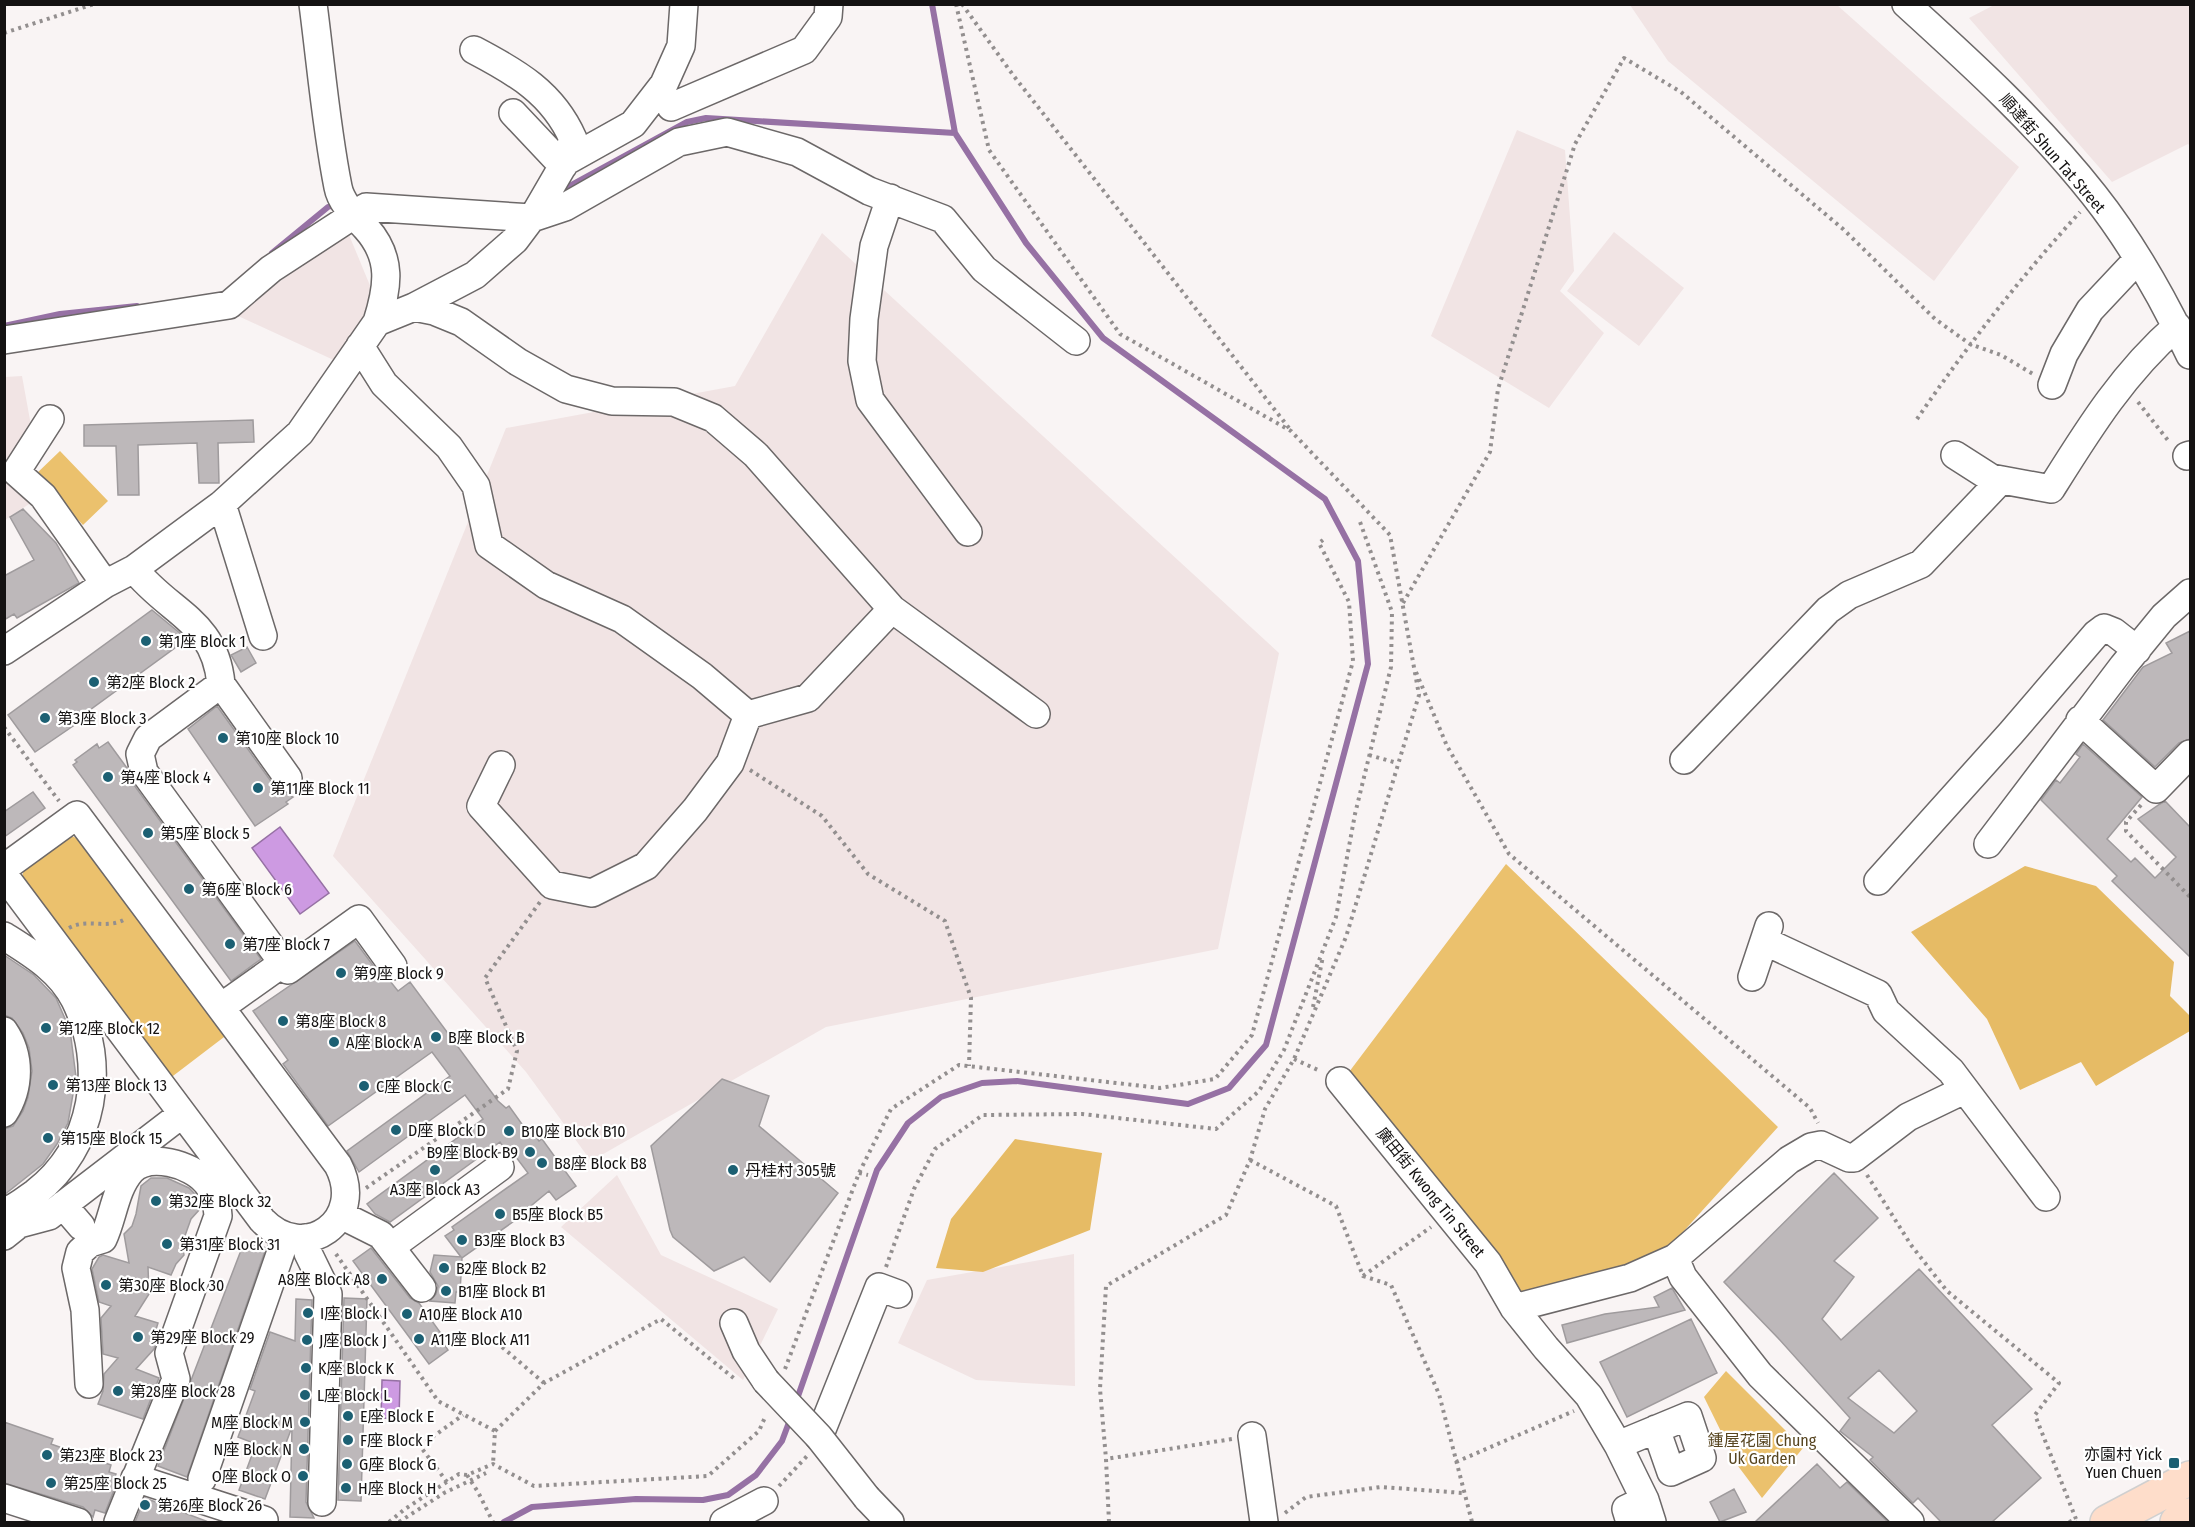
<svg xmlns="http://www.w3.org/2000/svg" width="2195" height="1527" font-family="'Fira Sans Condensed','Noto Sans SC',sans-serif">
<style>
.built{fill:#f1e4e4}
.green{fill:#ebc16d}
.forest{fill:#e6bb65}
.water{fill:#cd9ae2;stroke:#9671a4;stroke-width:1.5}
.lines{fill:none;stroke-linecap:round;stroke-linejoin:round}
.stream{stroke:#9671a4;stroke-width:6}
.building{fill:#bdb8ba;stroke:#9f9b9d;stroke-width:1.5;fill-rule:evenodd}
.minor-casing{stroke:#6c6868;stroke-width:30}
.major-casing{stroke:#d0d0d0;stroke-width:36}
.path{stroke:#938f8f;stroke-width:4;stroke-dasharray:3 4.5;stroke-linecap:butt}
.minor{stroke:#fff;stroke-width:27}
.major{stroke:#feddca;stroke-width:33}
.minor-bridge-casing{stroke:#6c6868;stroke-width:30;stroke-linecap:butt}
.minor-bridge{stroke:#fff;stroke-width:27}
.poi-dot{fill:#1c6073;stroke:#fff;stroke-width:2}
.labels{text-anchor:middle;stroke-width:4.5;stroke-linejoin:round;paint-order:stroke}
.street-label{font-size:16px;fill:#141212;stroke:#fff}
.poi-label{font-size:16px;fill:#141212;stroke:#fff;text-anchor:start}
.park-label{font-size:16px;fill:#574520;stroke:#fff}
</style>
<rect width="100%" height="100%" fill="#f9f4f4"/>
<!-- built -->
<path class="built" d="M1996 4 2190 5V146L2188 144 2112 182 1969 18Z
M1630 5H1837L2019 167 1934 281 1668 61Z
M1517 130 1565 150 1574 271 1560 291 1604 333 1549 408 1431 336Z
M347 230 376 300 338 362 236 315Z
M1614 232 1684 288 1639 346 1567 291Z
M822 233 1279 653 1218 949 826 1027 591 1161 526 1072 333 856 506 428 735 386Z
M22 376 32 431 5 460V377Z
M4 474 32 502 5 520H4Z
M617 1175 661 1255 778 1309 743 1380 561 1227Z
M1074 1254 1075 1386 976 1380 898 1343 927 1280Z"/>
<!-- green -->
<path class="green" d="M60 451 108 501 83 525 35 475Z
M71 836 82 840 228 1034 169 1079 22 877 25 866Z
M1506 864 1778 1127 1663 1254 1521 1293 1349 1072Z
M1726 1371 1803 1448 1762 1498 1738 1466 1704 1397Z"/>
<!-- forest -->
<path class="forest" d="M2025 866 2096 886 2174 962 2170 996 2190 1016V1031L2096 1086 2081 1062 2020 1090 1987 1019 1911 932Z
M1015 1139 1102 1153 1090 1230 983 1272 936 1268 951 1219Z"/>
<!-- water -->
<path class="water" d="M280 827 329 893 300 914 252 848Z
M382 1380 400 1381 399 1419 381 1418Z"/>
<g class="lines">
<!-- stream -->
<path class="stream" d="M557 193 687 122 706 118 955 133
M272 253 328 207 337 204
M4 326 60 314 137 306
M796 1402 877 1170 908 1123 941 1097 982 1083 1017 1081 1188 1104 1229 1088 1266 1045 1368 664 1358 561 1325 499 1103 338 1026 243 955 133 932 4
M504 1522 532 1507 636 1499 703 1500 728 1495 756 1475 782 1441 791 1417"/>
</g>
<!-- building -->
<path class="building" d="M253 420 254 442 218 443 219 483H199L197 443 138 445 139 495H118L116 446H84V425Z
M23 509 56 543 79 583 17 618 14 614 4 620V576L34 560 10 517Z
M152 610 181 634 179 636 183 642 90 710 92 713 35 752 8 715Z
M2190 631V739L2179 743 2155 767 2103 720 2143 667 2172 653 2166 643Z
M247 647 256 663 241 672 231 655Z
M217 706 275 787 293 797 286 802 288 804 255 826 188 729Z
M108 742 127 768 131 781 261 959 231 981 73 765 77 762 75 760 97 744 99 748Z
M2083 744 2142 797 2107 839 2131 862 2135 858 2155 878 2176 857 2138 819 2160 804 2165 801 2190 827V957L2112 881 2117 876 2041 800 2056 780 2060 783 2080 757 2076 754Z
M33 792 45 808 4 837V812Z
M355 941 380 975 390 981 398 991 410 982 498 1101 506 1108 509 1106 529 1134 532 1132 539 1141 542 1139 576 1186 556 1200 549 1191 526 1210 527 1212 462 1258 460 1292H456L455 1303 430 1301 436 1294 438 1286 430 1272 434 1255 461 1257 445 1236 454 1230 452 1227 528 1173 510 1149 506 1151 500 1142 390 1222 375 1214 367 1204 483 1119 465 1095 359 1172 347 1151 450 1076 432 1052 328 1126 283 1064 288 1060 253 1011Z
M4 955 34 975 56 998 70 1030 76 1077 68 1123 57 1144 43 1164 4 1195V1129L13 1126 23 1111 28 1097 32 1071 29 1048 23 1033 12 1018 4 1015Z
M722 1079 769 1096 759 1126 838 1193 770 1282 744 1257 714 1271 673 1237 670 1230 651 1146Z
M1834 1173 1878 1218 1834 1261 1854 1277 1822 1319 1841 1340 1919 1269 2032 1389 1992 1425 2041 1478 1992 1522H1941L1918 1498 1913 1503 1870 1460 1873 1457 1840 1431 1850 1418 1778 1338 1724 1282ZM1879 1370 1917 1411 1894 1433 1848 1398Z
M151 1178H167L189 1188 198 1197 200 1209 191 1219 182 1244 184 1255 176 1264 171 1275 148 1267 149 1294 135 1316 158 1323 154 1336 156 1343 154 1349 136 1369 159 1378 143 1419 98 1404 103 1391 104 1374 118 1358 103 1354 101 1318 111 1306 99 1302 92 1269 99 1257 103 1255 129 1263 124 1234 132 1226 136 1214 141 1186Z
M245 1240 266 1248 187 1477 158 1466Z
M371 1248 410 1298 419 1303 445 1339 442 1341 448 1350 429 1364 353 1261Z
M1672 1288 1685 1310 1567 1343 1562 1325 1605 1314 1659 1307 1654 1297Z
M344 1298 367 1299 361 1501 338 1500Z
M296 1299 312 1300 306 1502 314 1518 290 1517 292 1427 265 1499 239 1490 256 1444 238 1437 255 1391 250 1389 270 1332 295 1341Z
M1691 1319 1717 1373 1627 1417 1600 1362Z
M4 1422 53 1439 51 1444 111 1465 109 1472 116 1474 113 1483 116 1485 105 1513 95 1510 93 1517 83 1507 4 1483Z
M1817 1464 1840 1488 1847 1482 1888 1522H1755Z
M1734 1489 1746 1512 1720 1522 1710 1502Z
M145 1498 206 1521 205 1522H135Z"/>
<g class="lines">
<!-- minor casing -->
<g class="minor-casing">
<path id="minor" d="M313 4C321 65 326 127 338 187 341 203 355 216 366 228 393 258 388 287 377 322
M1906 4C1972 64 2039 125 2094 195 2132 243 2164 300 2190 355
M474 50C516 72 553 93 573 139L565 162
M671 107 804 50 828 17 829 4
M513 113 563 166
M890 198 874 246 864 319 862 361 870 400 968 532
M414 307 434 311 461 322 518 362 566 389 612 401 674 402 713 418 756 455 892 609 1036 714
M4 340 229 305 271 269 366 207 532 218 565 207 679 142 727 132 797 152 869 191 943 219 984 269 1076 341
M360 346 384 384 449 447 476 486 489 545 546 585 622 619 702 676 748 715 730 763 695 810 646 866 592 893 552 885 481 806 501 765
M2052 385 2064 354 2090 310 2137 260
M50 419 16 472 43 496 105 584
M1955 455 1991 478 2051 489C2088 430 2123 373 2177 326
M2187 456 2190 455
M222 504 263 636
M134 569C170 614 215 620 221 684
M4 651 105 584 134 569 222 504 300 433 377 322 414 307 475 275 515 240 536 212 565 162 633 124 664 84 681 46 684 4
M748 715 808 698 892 609
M2080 720 2156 789 2190 754
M1684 760 1828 610 1849 595 1921 564 2001 480
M288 778 221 684 148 738 140 754 144 772 288 970 359 919 393 966
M1988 844 2123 666 2164 616 2190 593
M4 868 77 815 338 1165C367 1220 305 1265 262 1220L4 875
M1878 881 2011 733 2096 634 2104 628 2114 632 2137 650
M4 936C31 953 60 970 75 1000 107 1065 95 1147 35 1193 25 1200 16 1208 4 1212
M1764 941 1878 994 1886 1011 1951 1071 2046 1197
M1752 977 1769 926
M231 1000 283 963
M4 1031C21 1056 20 1088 4 1113
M1340 1081 1488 1263 1514 1308 1546 1348 1589 1396 1618 1445 1645 1500 1652 1522
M63 1205 81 1226
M341 1215 381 1235 422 1288
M4 1236 19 1224 49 1216 182 1114
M305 1238 308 1253 328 1294 322 1502
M392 1246 500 1167
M1675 1258 1683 1277 1760 1375 1910 1522
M1514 1308 1630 1278 1675 1258 1789 1160 1811 1147 1821 1145 1849 1158H1854L1908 1117 1964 1090
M734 1323 746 1351 766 1381
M89 1384 85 1310 76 1268 80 1252 90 1243 103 1239C113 1218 115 1189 131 1171 149 1152 191 1164 206 1182 215 1192 217 1203 218 1216L169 1353 176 1379 118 1522
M1252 1436 1264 1522
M819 1437 879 1287 898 1294
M1618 1445 1688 1416 1702 1458 1671 1472 1656 1429
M135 1478 264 1520
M202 1479 286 1237
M4 1498 78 1522
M867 1498 890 1522
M724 1522 764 1501
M1630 1522 1626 1509 1645 1500"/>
</g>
<!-- major casing -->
<g class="major-casing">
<path id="major" d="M2107 1522 2190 1478
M2177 1522 2190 1515"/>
</g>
<!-- path -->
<path class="path" d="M956 4 989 150 1120 334 1291 431 1390 535 1419 695 1346 937 1294 1059 1265 1109 1250 1160 1226 1215 1106 1286 1100 1389 1106 1459
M962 4 1013 75 1289 428
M4 33 94 4
M2138 402 2170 443
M1917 419C1967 346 2020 278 2080 212
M1403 603 1490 452 1498 389 1575 144 1624 58 1681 92 1843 229 1935 319 1970 344 2001 355 2033 374
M1416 672 1447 746 1509 854 1810 1108 1818 1123
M4 727 59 801
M1369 755 1397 763
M750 770 822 816 868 874 945 921 971 998 969 1066
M2141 805 2126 822V831L2190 897
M69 928C89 917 107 931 127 918
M1313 1007 1323 956
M1294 1059 1320 1071
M1250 1160 1336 1206 1363 1276 1391 1285 1439 1394 1472 1522
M859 1173 868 1175
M1867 1175 1911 1245 1947 1291 2059 1383 2035 1415 2076 1519
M366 1188 508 1089 517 1051 485 978 540 902
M336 1254 438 1401 495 1431 493 1464
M886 1267 914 1189 935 1149 983 1115 1082 1114 1216 1129 1259 1091 1284 1050 1336 917 1355 814 1391 667 1392 612 1359 519
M1363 1276 1431 1227
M502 1347 544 1383
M785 1369 859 1173 891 1109 959 1065 1160 1088 1215 1079 1252 1035 1353 661 1349 602 1319 543 1323 540
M495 1431 544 1383 661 1319 736 1380
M1456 1462 1574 1411
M467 1475 478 1492 493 1522
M447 1482 420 1446 463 1415
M779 1486 807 1456
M1285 1513 1306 1497 1381 1487 1463 1493
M389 1522 405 1509 459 1474 467 1475 493 1464 534 1486 708 1476 759 1431 766 1415
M399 1522 444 1493 486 1473
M1109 1522 1106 1459 1232 1439
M2069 1522 2076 1519"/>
<!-- minor -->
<use href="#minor" class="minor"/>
<!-- major -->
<use href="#major" class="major"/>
<!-- minor-bridge casing -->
<g class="minor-bridge-casing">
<path id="minor-bridge" d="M766 1381 819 1437 867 1498"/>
</g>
<!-- minor-bridge -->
<use href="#minor-bridge" class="minor-bridge"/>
</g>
<!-- markers -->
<g class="poi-dot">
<circle cx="146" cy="641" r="6"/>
<circle cx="94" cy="682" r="6"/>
<circle cx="45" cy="718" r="6"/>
<circle cx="223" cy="738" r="6"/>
<circle cx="108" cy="777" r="6"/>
<circle cx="258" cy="788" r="6"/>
<circle cx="148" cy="833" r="6"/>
<circle cx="189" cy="889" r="6"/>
<circle cx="230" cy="944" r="6"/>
<circle cx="341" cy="973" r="6"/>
<circle cx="283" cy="1021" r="6"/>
<circle cx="46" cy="1028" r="6"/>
<circle cx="436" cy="1037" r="6"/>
<circle cx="334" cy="1042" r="6"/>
<circle cx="53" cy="1085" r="6"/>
<circle cx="364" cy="1086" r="6"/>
<circle cx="396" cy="1130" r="6"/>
<circle cx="509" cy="1131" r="6"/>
<circle cx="48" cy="1138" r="6"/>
<circle cx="530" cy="1152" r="6"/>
<circle cx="542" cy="1163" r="6"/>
<circle cx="435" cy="1170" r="6"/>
<circle cx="733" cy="1170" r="6"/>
<circle cx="156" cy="1201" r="6"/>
<circle cx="500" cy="1214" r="6"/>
<circle cx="462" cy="1240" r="6"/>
<circle cx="167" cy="1244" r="6"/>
<circle cx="444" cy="1268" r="6"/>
<circle cx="382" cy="1279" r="6"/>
<circle cx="106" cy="1285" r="6"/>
<circle cx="446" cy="1291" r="6"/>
<circle cx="308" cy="1313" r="6"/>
<circle cx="407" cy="1314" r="6"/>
<circle cx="138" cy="1337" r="6"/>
<circle cx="419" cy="1339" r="6"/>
<circle cx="307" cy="1340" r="6"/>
<circle cx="306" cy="1368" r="6"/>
<circle cx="118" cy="1391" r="6"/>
<circle cx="305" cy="1395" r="6"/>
<circle cx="348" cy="1416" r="6"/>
<circle cx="305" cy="1422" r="6"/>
<circle cx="348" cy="1440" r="6"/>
<circle cx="304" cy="1449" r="6"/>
<circle cx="47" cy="1455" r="6"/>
<rect x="2168" y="1457" width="12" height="12" rx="3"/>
<circle cx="347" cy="1464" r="6"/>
<circle cx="303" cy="1476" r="6"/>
<circle cx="51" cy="1483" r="6"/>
<circle cx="346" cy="1488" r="6"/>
<circle cx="145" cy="1505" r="6"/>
</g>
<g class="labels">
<!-- street labels -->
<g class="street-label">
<text transform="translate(2053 153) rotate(49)" y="6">順達街 Shun Tat Street</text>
<text transform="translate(1431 1192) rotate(51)" y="6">廣田街 Kwong Tin Street</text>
</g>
<!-- poi labels -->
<g class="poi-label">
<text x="158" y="647">第1座 Block 1</text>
<text x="106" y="688">第2座 Block 2</text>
<text x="57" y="724">第3座 Block 3</text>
<text x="235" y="744">第10座 Block 10</text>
<text x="120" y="783">第4座 Block 4</text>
<text x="270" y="794">第11座 Block 11</text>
<text x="160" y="839">第5座 Block 5</text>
<text x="201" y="895">第6座 Block 6</text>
<text x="242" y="950">第7座 Block 7</text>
<text x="353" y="979">第9座 Block 9</text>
<text x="295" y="1027">第8座 Block 8</text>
<text x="58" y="1034">第12座 Block 12</text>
<text x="448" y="1043">B座 Block B</text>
<text x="346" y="1048">A座 Block A</text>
<text x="65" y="1091">第13座 Block 13</text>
<text x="376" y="1092">C座 Block C</text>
<text x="408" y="1136">D座 Block D</text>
<text x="521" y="1137">B10座 Block B10</text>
<text x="60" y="1144">第15座 Block 15</text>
<text x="518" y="1158" text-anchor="end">B9座 Block B9</text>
<text x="554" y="1169">B8座 Block B8</text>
<text x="745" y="1176">丹桂村 305號</text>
<text x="435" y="1195" text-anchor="middle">A3座 Block A3</text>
<text x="168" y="1207">第32座 Block 32</text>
<text x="512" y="1220">B5座 Block B5</text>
<text x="474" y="1246">B3座 Block B3</text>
<text x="179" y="1250">第31座 Block 31</text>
<text x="456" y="1274">B2座 Block B2</text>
<text x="370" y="1285" text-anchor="end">A8座 Block A8</text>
<text x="118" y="1291">第30座 Block 30</text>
<text x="458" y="1297">B1座 Block B1</text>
<text x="320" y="1319">I座 Block I</text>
<text x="419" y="1320">A10座 Block A10</text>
<text x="150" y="1343">第29座 Block 29</text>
<text x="431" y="1345">A11座 Block A11</text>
<text x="319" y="1346">J座 Block J</text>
<text x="318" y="1374">K座 Block K</text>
<text x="130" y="1397">第28座 Block 28</text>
<text x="317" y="1401">L座 Block L</text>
<text x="360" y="1422">E座 Block E</text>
<text x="293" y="1428" text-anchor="end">M座 Block M</text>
<text x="360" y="1446">F座 Block F</text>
<text x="292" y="1455" text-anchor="end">N座 Block N</text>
<text x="2162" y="1460" text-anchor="end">亦園村 Yick<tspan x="2162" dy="18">Yuen Chuen</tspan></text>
<text x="59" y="1461">第23座 Block 23</text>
<text x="359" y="1470">G座 Block G</text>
<text x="291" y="1482" text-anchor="end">O座 Block O</text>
<text x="63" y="1489">第25座 Block 25</text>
<text x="358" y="1494">H座 Block H</text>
<text x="157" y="1511">第26座 Block 26</text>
</g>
<!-- park labels -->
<g class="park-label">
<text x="1762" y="1446">鍾屋花園 Chung<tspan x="1762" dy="18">Uk Garden</tspan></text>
</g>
</g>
<!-- border -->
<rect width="2195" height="1527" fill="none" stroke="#141212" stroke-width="12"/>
</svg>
